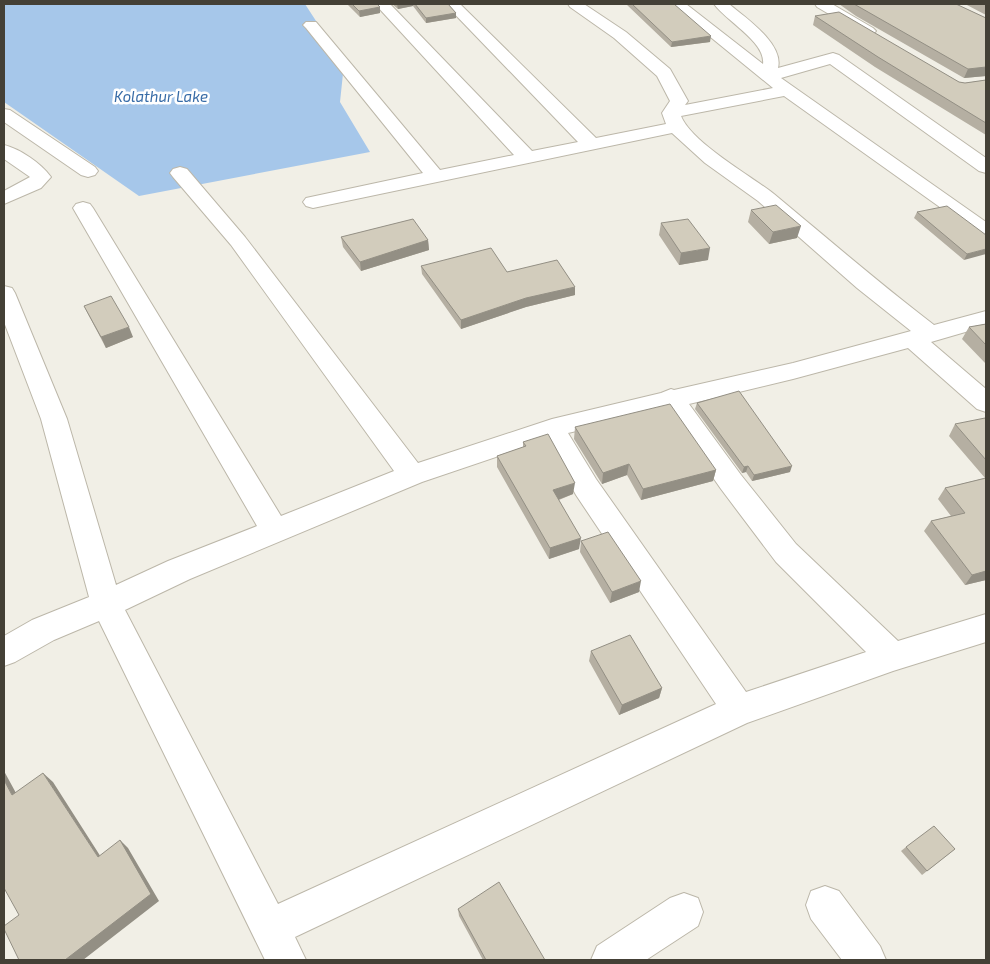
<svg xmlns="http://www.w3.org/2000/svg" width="990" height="964" font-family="'Exo 2',sans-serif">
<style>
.water{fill:#a6c7ea}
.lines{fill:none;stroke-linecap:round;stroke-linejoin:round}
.minor-casing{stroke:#bcb7a9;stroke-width:2}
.minor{fill:#fff;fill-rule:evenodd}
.wall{fill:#b5afa2}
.shaded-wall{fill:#938f84}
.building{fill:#d2ccbc;stroke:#938f84}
.labels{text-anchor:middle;stroke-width:5;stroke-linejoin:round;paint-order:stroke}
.far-water-label{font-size:15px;font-style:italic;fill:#386ca7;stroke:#fff}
</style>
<rect width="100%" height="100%" fill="#f1efe6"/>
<!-- water -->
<path class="water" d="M4 4H305L344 64 340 102 370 152 139 196 4 102Z"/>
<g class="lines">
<!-- minor casing -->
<g class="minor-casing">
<path id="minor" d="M375 4H390L532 151 578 142 445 4H460L596 138 666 124 662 113 670 101 657 76 614 38 570 7 568 4H584L626 32 670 69 688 101 685 105 773 88 670 4H686L763 64C766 42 726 21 714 4H729C746 18 784 44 778 68L833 53 839 55 986 158V173L979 171 830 64 781 78 986 222V237L979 235 784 96 681 116C691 142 751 176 774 194 827 238 879 283 934 325L986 311V326L931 342 986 389V412L977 409 908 348 793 379 689 404 741 475 796 544 898 641 986 614V642L893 671 747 723 295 937 306 960H265L99 621 54 640 15 662 4 666V636L32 620 89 597 41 419 4 322V286L12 288 15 293 67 419 116 585 168 561 257 526 73 208 76 204 83 202 90 204 93 208 281 516 394 471 231 245 173 177 170 173 173 169 180 167 187 169 245 237 418 463 552 419 661 393 671 389 674 390 793 363 911 331 857 288 758 201 705 163 672 133 313 208 306 206 303 202 306 198 423 173 306 28 303 25 306 22H316L440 170 514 155ZM666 410 721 489 776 562 866 652 746 692 596 479 568 433ZM546 440 576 495 716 704 278 904 125 610 190 579 422 482Z
M815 4H832L873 28 876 31 873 34H863L817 7Z
M4 109 10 110 95 167 98 171 95 175 88 177 81 175 4 122Z
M4 145C20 149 41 163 51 177L41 188 4 204V191L30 177 4 159Z
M825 886 839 891 880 946 886 960H842L811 919 806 905 811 891Z
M684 893 698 898 703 912 698 926 646 960H591L597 946 670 898Z"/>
</g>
<!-- minor -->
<use href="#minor" class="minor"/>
</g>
<!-- wall -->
<path class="wall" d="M347 4H377L380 7V13L360 17Z
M392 4H448L456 13V18L426 23 413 6 398 9Z
M626 4H674L710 42 671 47Z
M839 4H956L986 18V76L964 78 856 16Z
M965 4H986V15Z
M815 16 959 82 965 83 986 80V135L875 67 813 25Z
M751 210 797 238 769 244 748 222Z
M917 212 986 235 964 260 914 218Z
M661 223 708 260 679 265 659 235Z
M341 237 428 240 429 250 361 271 343 247Z
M421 266 507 272 575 295 526 307 461 329 422 274Z
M84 306 133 337 106 348 89 316Z
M986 324V364L962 339 969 327Z
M697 403 790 472 752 481 746 472 742 473 695 409Z
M986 420V580L965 585 924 531 931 521 951 516 938 499 945 488 985 478 949 436 955 424Z
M575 427 716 470 713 481 641 500 627 475 602 484 574 439Z
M523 442 573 494 559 500 579 549 549 559 497 467V456L523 447Z
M581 541 639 592 610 603 580 552Z
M591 651 662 688 659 698 619 715 589 661Z
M906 847 955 849 922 875 901 851Z
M458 909 545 960H483L459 916Z"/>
<!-- shaded-wall -->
<path class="shaded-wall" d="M397 4H413V6L398 9Z
M380 7V13L360 17 359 11Z
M456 13V18L426 23V18Z
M711 36 710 42 671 47 672 42Z
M986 67V76L964 78 968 69Z
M801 226 797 238 769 244 773 232Z
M428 240 429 250 361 271 360 262Z
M710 248 708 260 679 265 681 253Z
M986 249V254L964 260 967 254Z
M575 287V295L526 307 461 329V320L526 298Z
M129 327 133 337 106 348 101 337Z
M629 464 627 475 602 484 603 473Z
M748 466 746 472 742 473 744 467Z
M792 466 790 472 752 481 754 475Z
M716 470 713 481 641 500 643 489Z
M575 483 573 494 552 502 553 490Z
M581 538 579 549 549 559 550 548Z
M986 571V580L965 585 972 575Z
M641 581 639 592 610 603 612 592Z
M662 688 659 698 619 715 622 705Z
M4 771 22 804 12 795 4 780Z
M43 773 53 782 106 865 98 857Z
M120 840 128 848 159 901 83 960H65Z"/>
<!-- building -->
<path class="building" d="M352 4H377L380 7 359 11Z
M415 4H448L456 13 426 18Z
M632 4H674L711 36 672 42Z
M854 4H956L986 18V67L968 69Z
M839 12 959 82 965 83 986 80V123L878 57 815 16Z
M776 205 801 226 773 232 751 210Z
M947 206 986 235V249L967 254 917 212Z
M413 219 428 240 360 262 341 237Z
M688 219 710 248 681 253 661 223Z
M491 248 507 272 557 260 575 287 526 298 461 320 421 266Z
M111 296 129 327 101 337 84 306Z
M986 324V345L969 327Z
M739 391 792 466 754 475 748 466 744 467 697 403Z
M670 404 716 470 643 489 629 464 603 473 575 427Z
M985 418 986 420V460L955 424Z
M548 434 575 483 553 490 581 538 550 548 497 456 526 446 523 442Z
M986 478V571L972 575 931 521 965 513 945 488Z
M608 532 641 581 612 592 581 541Z
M630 635 662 688 622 705 591 651Z
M43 773 98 857 120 840 151 894 65 960H19L4 929V926L19 915 4 888V780L12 795Z
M934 826 955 849 927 871 906 847Z
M499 882 545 960H486L458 909Z"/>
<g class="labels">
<!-- far-water labels -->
<g class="far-water-label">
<text x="161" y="102">Kolathur Lake</text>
</g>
</g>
<!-- border -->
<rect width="990" height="964" fill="none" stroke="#444036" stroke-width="10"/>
</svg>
